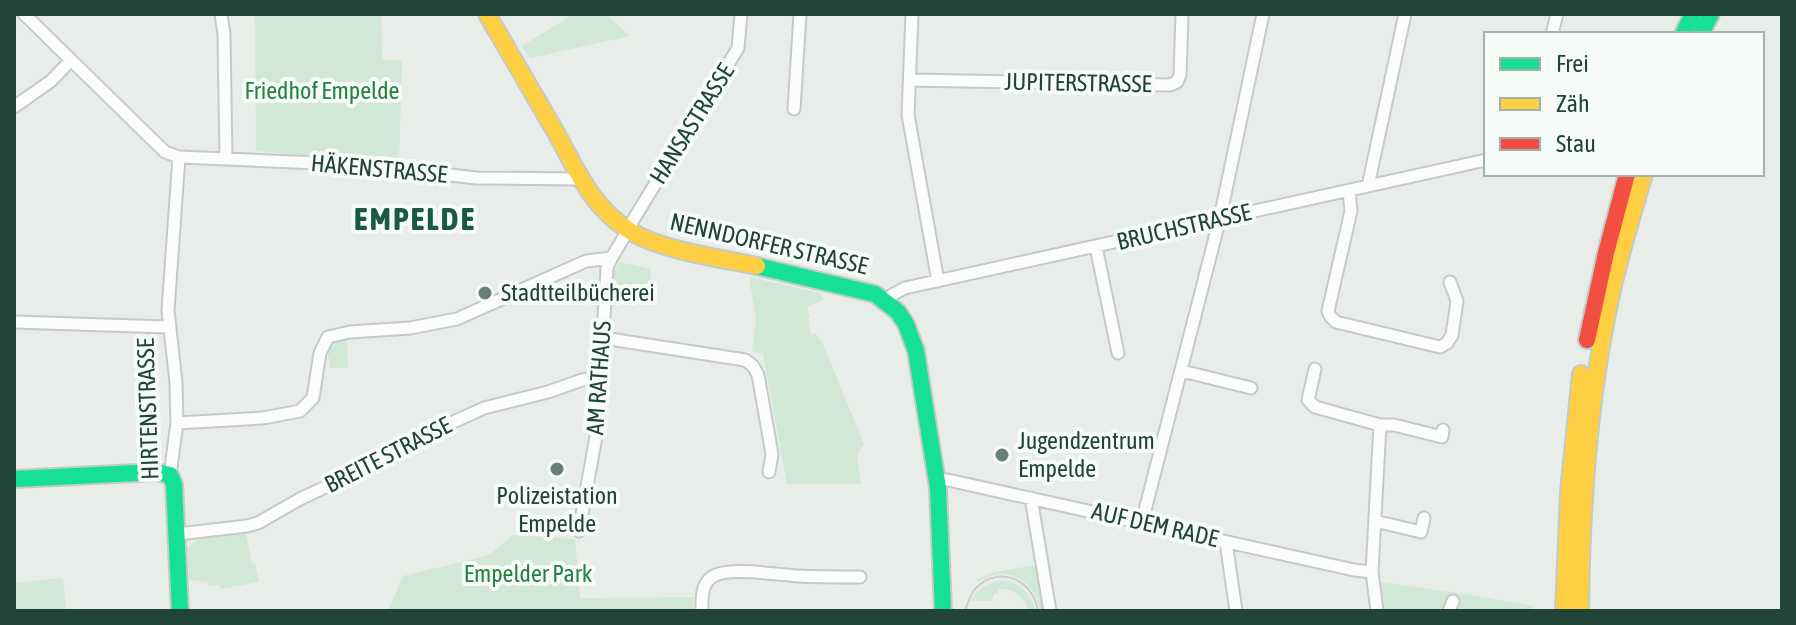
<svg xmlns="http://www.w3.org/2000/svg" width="1796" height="625" font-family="'Asap Condensed',sans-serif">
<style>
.green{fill:#d0e8d5}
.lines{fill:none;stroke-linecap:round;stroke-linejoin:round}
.street-casing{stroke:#c4cac7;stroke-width:15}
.fast-casing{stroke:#c3cbc7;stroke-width:20}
.slow-casing{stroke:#c3cbc7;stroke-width:20}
.jam-casing{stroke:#c3cbc7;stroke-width:20}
.street{stroke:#fcfcfc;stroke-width:11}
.fast{stroke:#16e098;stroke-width:16}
.slow{stroke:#ffcf43;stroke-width:16}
.jam{stroke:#f24e42;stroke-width:16}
.tram{stroke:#c9cdcb;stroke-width:2}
.poi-dot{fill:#677f76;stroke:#f6fbf8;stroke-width:3}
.labels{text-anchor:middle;stroke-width:8;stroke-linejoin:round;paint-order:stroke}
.street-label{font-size:24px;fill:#214438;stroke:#f6fbf8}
.park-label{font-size:24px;fill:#268142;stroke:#f6fbf8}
.poi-label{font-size:24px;fill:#214438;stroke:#f6fbf8;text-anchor:start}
.district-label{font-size:32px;font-weight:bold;letter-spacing:2px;fill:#1a5945;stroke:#f6fbf8}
</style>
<rect width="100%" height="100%" fill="#e8edea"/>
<!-- green -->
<path class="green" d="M255 14H381L382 60H402L399 163 256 151Z
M574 14H606L630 36 530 58 522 46Z
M620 262 651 269 650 291 613 289 614 273Z
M749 277 820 293 823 300 807 307 810 317 808 318 810 324 808 326 811 334 816 333 819 339H821L864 444 857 455 861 484H787L763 353 752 352 756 318Z
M347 339 348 368H330L327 351 332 342Z
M246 534 252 564H255L259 582 220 589 219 585 208 586V582L189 580 187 548 198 539Z
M513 535 575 539 580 598 694 597 693 611H388L403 576 489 555Z
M1036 565 1044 611H1041C1035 580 1006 563 978 582L976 580 994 572Z
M63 578 66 611H14V583Z
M1003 581C1021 583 1029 593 1035 609H1028C1023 595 1013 588 998 589V593L994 594 992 601H971C978 588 989 582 1003 581Z
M1381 582 1465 594 1533 606 1534 611H1385Z"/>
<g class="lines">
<!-- street casing -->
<g class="street-casing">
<path id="street" d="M24 14 165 152 179 157 362 165 477 178 580 179
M221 14 224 34 226 159
M912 14 908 115 938 281
M1552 34 1557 14
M910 80 1170 85 1177 82 1180 75 1182 14
M14 107 51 81 71 60
M794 109 800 14
M1368 186 1405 14
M1349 191 1351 211 1328 311 1330 316 1336 322 1440 347 1447 343 1452 335 1457 301 1450 282
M1096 247 1118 353
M886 302 892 295 905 288 1486 160
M14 322 168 327
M603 338 745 360 753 366 758 375 772 454 769 472
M1315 369 1308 400 1315 407 1380 425 1372 572 1377 611
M1182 371 1251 388
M177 423 263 418 300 411 313 398 320 353 328 337 350 332 410 328 457 319 586 261 611 258
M1380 425H1394L1442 437 1443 430
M170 475 177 423 176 383 168 310 179 157
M937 480H948L1354 570 1372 572
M1031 498 1050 611
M1375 521 1421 532 1424 518
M1142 522 1220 218 1263 14
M579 531 597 431 607 268C613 252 625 238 632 222L738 48 741 14
M178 534 247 526 258 523 300 499 395 454 449 424 484 408 548 392 582 380 601 378
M1226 542 1236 611
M702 611C702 600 701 584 712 577 728 566 778 575 798 576 818 577 839 577 860 577
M1449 611 1453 601"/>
</g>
<!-- fast casing -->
<g class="fast-casing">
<path id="fast" d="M1683 34 1693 14
M1701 34 1711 14
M757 266 875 294 898 312 906 324 916 351 938 488 943 611
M14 479 157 472 170 475 174 484 180 611"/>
</g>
<!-- slow casing -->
<g class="slow-casing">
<path id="slow" d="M487 14C510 53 532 92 555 131 576 168 590 205 627 229 657 250 720 258 757 266
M1564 611 1569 492 1581 374
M1580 611C1581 506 1588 401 1610 299 1619 257 1632 215 1644 174"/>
</g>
<!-- jam casing -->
<g class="jam-casing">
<path id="jam" d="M1587 340 1606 253 1627 174"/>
</g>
<!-- street -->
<use href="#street" class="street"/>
<!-- fast -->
<use href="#fast" class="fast"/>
<!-- slow -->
<use href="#slow" class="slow"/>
<!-- jam -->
<use href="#jam" class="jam"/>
<!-- tram -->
<path class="tram" d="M965 611C968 603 970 594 976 588 1000 564 1033 580 1038 611"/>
</g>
<!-- markers -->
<g class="poi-dot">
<circle cx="485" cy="293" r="8"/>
<circle cx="1002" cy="455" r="8"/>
<circle cx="557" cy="469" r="8"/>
</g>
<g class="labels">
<!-- street labels -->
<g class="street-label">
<text transform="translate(1078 83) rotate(1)" y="8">JUPITERSTRASSE</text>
<text transform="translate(692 124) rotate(-58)" y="8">HANSASTRASSE</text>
<text transform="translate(379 169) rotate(5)" y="8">HÄKENSTRASSE</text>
<text transform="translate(1184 227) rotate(-13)" y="8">BRUCHSTRASSE</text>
<text transform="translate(769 244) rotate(13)" y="8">NENNDORFER STRASSE</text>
<text transform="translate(599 378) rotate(-86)" y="8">AM RATHAUS</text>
<text transform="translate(148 409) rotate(-92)" y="8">HIRTENSTRASSE</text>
<text transform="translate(388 455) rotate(-27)" y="8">BREITE STRASSE</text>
<text transform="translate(1155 525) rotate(13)" y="8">AUF DEM RADE</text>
</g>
<!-- park labels -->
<g class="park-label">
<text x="322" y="99">Friedhof Empelde</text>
<text x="528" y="582">Empelder Park</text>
</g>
<!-- poi labels -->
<g class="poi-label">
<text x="501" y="301">Stadtteilbücherei</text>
<text x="1018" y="449">Jugendzentrum<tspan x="1018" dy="28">Empelde</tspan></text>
<text x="557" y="504" text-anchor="middle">Polizeistation<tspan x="557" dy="28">Empelde</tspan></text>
</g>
<!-- district labels -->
<g class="district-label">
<text x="415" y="230">EMPELDE</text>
</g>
</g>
<!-- border -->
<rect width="1796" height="625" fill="none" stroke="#214438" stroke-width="32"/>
<!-- legend -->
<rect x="1484" y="32" width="280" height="144" fill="#f6fbf8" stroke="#a1b2ab" stroke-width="2"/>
<rect x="1500" y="58" width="40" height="12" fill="#16e098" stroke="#a1b2ab" stroke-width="2"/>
<text x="1556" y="72" font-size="24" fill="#214438">Frei</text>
<rect x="1500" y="98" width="40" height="12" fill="#ffcf43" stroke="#a1b2ab" stroke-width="2"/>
<text x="1556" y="112" font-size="24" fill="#214438">Zäh</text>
<rect x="1500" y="138" width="40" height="12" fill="#f24e42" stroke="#a1b2ab" stroke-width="2"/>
<text x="1556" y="152" font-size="24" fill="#214438">Stau</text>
</svg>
